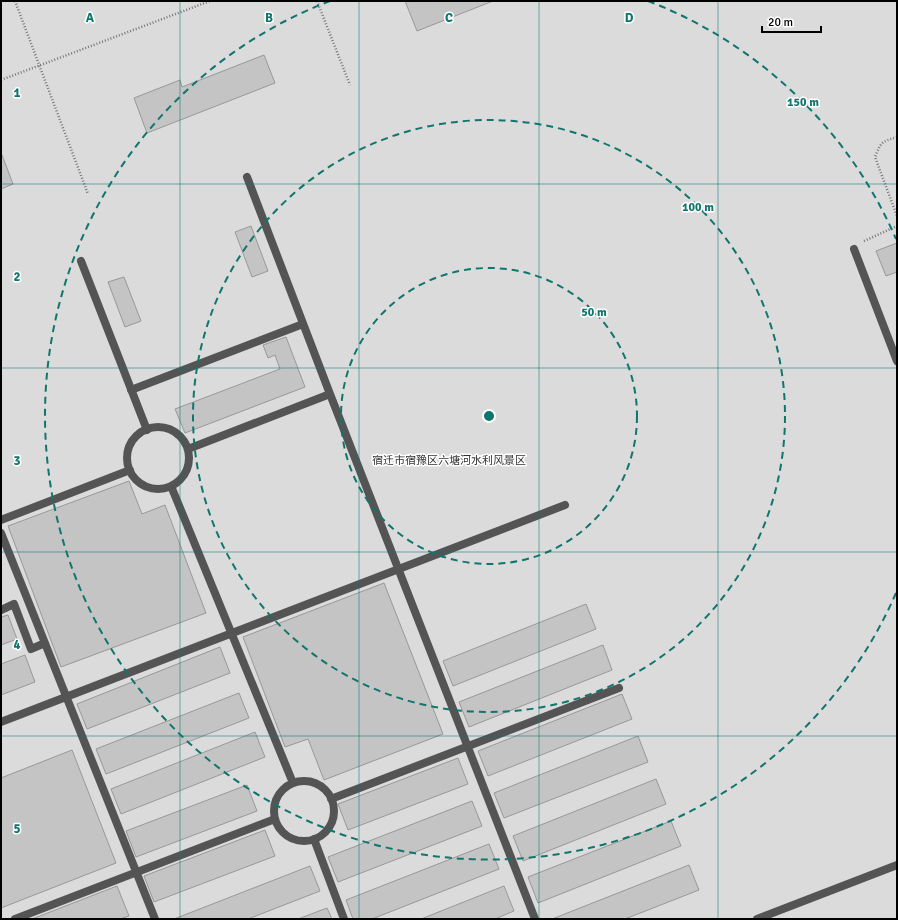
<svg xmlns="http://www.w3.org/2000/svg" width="898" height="920" font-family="Signika,'Noto Sans SC',sans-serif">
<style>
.green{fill:#dbdbdb}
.building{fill:#c4c4c4;stroke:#989898}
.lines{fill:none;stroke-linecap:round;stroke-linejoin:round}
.path{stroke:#767676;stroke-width:2.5;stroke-dasharray:1 2;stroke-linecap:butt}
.lane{stroke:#545454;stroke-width:8}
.street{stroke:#545454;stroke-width:8}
.grid{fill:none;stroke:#0f766e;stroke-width:1;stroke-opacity:0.55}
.ring{fill:none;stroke:#0f766e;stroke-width:2;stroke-dasharray:7 5}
.labels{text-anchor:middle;stroke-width:3;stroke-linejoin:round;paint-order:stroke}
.park-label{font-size:11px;fill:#323232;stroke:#fff}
.grid-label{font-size:13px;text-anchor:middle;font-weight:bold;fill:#0f766e;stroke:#fff;stroke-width:3;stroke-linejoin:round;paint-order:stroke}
.centre{fill:#0f766e;stroke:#fff;stroke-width:2}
.ring-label{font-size:12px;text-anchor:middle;font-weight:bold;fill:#0f766e;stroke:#fff;stroke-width:3;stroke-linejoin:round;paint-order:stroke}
</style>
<rect width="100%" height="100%" fill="#fff"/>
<!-- green -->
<path class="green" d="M1 1H897V919H1Z"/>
<!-- building -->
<path class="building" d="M405 1H493L417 31Z
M264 55 275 83 147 133 134 98 180 80 182 87Z
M2 155 13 184 1 189V156Z
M251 226 268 271 252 277 235 232Z
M897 243V272L886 276 876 251Z
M124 277 141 321 125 327 108 282Z
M286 337 305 387 185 433 175 409 280 369 275 355 268 358 263 345Z
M129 481 142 514 165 505 206 613 61 667 8 526Z
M384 583 443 734 324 780 308 739 285 747 243 637Z
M586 604 596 629 453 686 443 661Z
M8 615 17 639 1 645V617Z
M603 645 612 670 469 727 459 702Z
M220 647 230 673 87 729 77 704Z
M25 655 35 682 1 695V664Z
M239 693 249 718 106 774 96 749Z
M622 694 632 719 488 776 478 751Z
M255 732 265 757 121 814 111 789Z
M638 736 648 762 504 818 494 793Z
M72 750 116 863 1 908V778Z
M458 758 468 784 348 830 338 804Z
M656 779 666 804 523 861 513 836Z
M247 785 257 811 136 857 126 831Z
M472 801 482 826 338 882 328 857Z
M671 821 681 846 538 903 528 877Z
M265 830 275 856 154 902 144 876Z
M489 844 499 869 372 919H353L346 900Z
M689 865 699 890 625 919H552Z
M310 866 320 891 248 919H174Z
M117 886 129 916 120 919H32Z
M504 886 514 911 495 919H421Z
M327 908 332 919H298Z"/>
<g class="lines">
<!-- path -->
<path class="path" d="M15 1 88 194
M317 1 350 85
M1 80 210 1
M897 137C881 142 881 142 875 157L897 216
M864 241 897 226"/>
<!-- lane -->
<path class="lane" d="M247 177 330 394 535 919
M854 249 897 361
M81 261 147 430
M131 390 303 324
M127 458a31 31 0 1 1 62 0a31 31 0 1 1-62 0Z
M188 449 330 394
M171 486 293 783
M1 520 130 470
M1 533 155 919
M1 610 14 604 31 649 45 643
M1 722 565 505
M274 811a30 30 0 1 1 60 0a30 30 0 1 1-60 0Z
M331 799 619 688
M314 839 344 919
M15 919 275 819"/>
<!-- street -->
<path class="street" d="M757 919 897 865"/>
</g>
<!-- grid -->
<path class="grid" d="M180 1V919M359 1V919M539 1V919M718 1V919M1 184H897M1 368H897M1 552H897M1 736H897"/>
<!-- distance rings -->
<g class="ring">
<circle cx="489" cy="416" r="148"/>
<circle cx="489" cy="416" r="296"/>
<path d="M896 593A444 444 0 1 1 330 1M648 1A444 444 0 0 1 896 239"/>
</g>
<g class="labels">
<!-- park labels -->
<g class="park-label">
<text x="449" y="464">宿迁市宿豫区六塘河水利风景区</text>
</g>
</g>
<g class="grid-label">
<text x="90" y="22">A</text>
<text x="269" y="22">B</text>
<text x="449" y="22">C</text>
<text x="629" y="22">D</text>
<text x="17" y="97">1</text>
<text x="17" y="281">2</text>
<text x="17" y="465">3</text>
<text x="17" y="649">4</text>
<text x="17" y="833">5</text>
</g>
<circle cx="489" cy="416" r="6" class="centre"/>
<g class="ring-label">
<text x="803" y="106">150 m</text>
<text x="698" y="211">100 m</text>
<text x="594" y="316">50 m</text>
</g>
<!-- border -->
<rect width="898" height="920" fill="none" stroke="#000000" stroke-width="4"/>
<!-- scale -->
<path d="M762 26v6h59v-6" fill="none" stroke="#000000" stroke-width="2"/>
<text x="768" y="26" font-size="12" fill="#000000" stroke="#ffffff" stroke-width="3" paint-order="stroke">20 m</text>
</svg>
